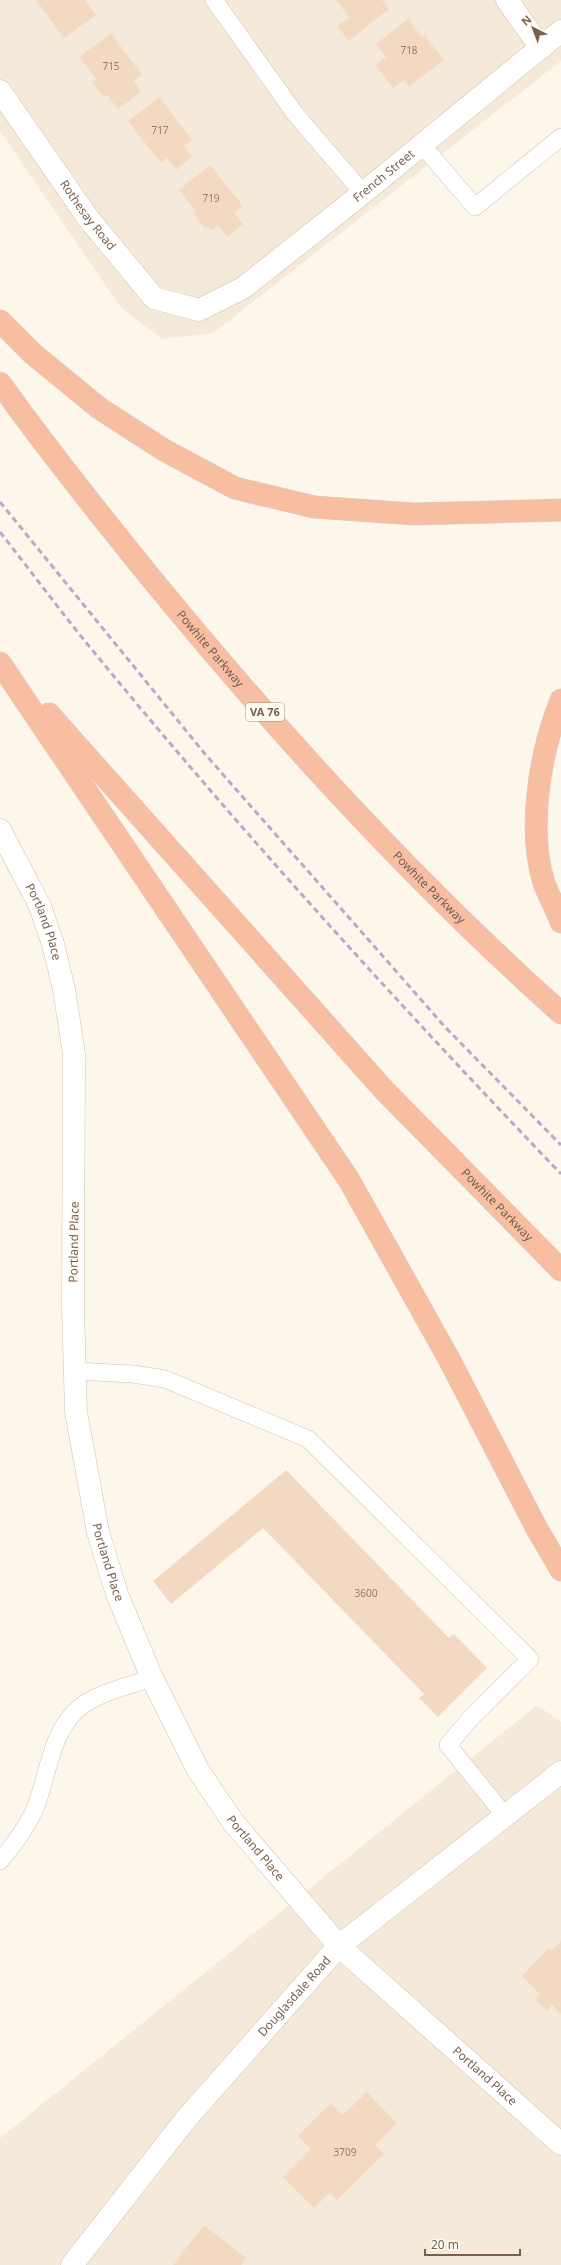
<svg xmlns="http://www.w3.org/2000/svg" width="561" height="2265" font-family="'Noto Sans',sans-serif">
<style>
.residential{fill:#f5ead9}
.building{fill:#f3d9c2}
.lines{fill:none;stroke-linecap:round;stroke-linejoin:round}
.service-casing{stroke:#d0c0af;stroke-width:18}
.minor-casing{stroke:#d0c0af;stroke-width:23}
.motorway-casing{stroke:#d9d2cd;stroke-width:23}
.service{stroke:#fff;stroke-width:17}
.minor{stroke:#fff;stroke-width:22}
.motorway{stroke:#f7bea2;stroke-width:22}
.rail{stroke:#bca8c8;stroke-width:3;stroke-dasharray:6 4;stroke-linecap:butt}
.labels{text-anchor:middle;stroke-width:3.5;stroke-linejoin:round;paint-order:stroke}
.number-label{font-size:10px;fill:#987e6a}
.shield{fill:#fffbf2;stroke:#a18e7e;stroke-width:1}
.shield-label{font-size:11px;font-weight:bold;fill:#79604d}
.street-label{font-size:12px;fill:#79604d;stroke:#fffbf2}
</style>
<rect width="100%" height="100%" fill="#fdf7eb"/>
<!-- residential -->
<path class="residential" d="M0 0H561V61L213 333 162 339 121 308 0 131Z
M537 1705 561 1722V2265H0V2138Z"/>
<!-- building -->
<path class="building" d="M36 0H85L96 15 64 38Z
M336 0H382L389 9 349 41 337 26 349 17Z
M408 19 422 37 424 35 444 60 409 87 404 80 393 88 375 65 386 57 376 44Z
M111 33 142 75 134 81 141 92 118 109 107 95 104 97 92 82 96 79 79 57Z
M159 97 192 140 184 146 192 157 176 170 167 158 161 163 128 121Z
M210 165 243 206 234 213 243 224 227 237 218 225 211 231 208 227 205 228 194 214 196 212 179 190Z
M286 1470 449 1638 454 1634 487 1668 438 1717 419 1698 424 1694 263 1528 171 1604 153 1581Z
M561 1941V2014L552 2005 547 2011 535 1999 540 1994 522 1976 550 1947 552 1950Z
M367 2092 397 2123 375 2145 384 2154 337 2200 330 2193 314 2208 283 2177 311 2149 298 2136 331 2103 343 2115Z
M204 2225 246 2258 241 2265H173Z"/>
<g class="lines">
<!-- service casing -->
<g class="service-casing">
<path id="service" d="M214 0 296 115 363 193
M422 145 475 207 561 137
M74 1371 133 1374 165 1379 308 1439 530 1659 469 1720 448 1745 505 1816
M0 1861C13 1846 24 1831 33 1813 50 1777 48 1725 89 1701 108 1690 131 1685 152 1678"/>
</g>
<!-- minor casing -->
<g class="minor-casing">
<g id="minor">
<path d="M507 0 541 48"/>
<path id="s1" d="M0 91 88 218 154 298 199 310 243 288 363 193 561 31"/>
<path id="s2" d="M0 830 40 906 53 944 64 989 74 1054 73 1306 76 1412 98 1532 117 1594 152 1678 198 1770 233 1822 339 1946 561 2144"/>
<path id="s3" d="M72 2265 186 2119 339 1946 561 1772"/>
</g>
</g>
<!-- motorway casing -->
<g class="motorway-casing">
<g id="motorway">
<path d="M0 321 32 353 99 408 164 450 235 488 314 507 414 514 561 510"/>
<path id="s4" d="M0 383C48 450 99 514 151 578 277 732 412 880 561 1013"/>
<path d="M0 663 349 1180 449 1359 537 1529 561 1570"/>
<path d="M561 700C540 752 527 829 544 883 549 896 556 909 561 922"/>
<path id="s5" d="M49 714 384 1090 561 1270"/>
</g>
</g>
<!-- service -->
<use href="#service" class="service"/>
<!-- minor -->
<use href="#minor" class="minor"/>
<!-- motorway -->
<use href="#motorway" class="motorway"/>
<!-- rail -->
<path class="rail" d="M0 502 205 754 446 1028 561 1145
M0 532C33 574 64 616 98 657 245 836 401 1007 561 1174"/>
</g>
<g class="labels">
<!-- number labels -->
<g class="number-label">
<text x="409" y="54">718</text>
<text x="111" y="70">715</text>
<text x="160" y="134">717</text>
<text x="211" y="202">719</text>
<text x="366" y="1597">3600</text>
<text x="345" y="2156">3709</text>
</g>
<!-- shield labels -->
<rect class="shield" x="246" y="703" width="38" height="18" rx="3"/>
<g class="shield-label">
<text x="265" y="716">VA 76</text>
</g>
<!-- street labels -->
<g class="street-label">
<text dy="4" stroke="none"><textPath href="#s1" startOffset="534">French Street</textPath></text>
<text dy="4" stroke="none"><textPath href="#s1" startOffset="152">Rothesay Road</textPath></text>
<text dy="4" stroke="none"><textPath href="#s4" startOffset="339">Powhite Parkway</textPath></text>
<text dy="4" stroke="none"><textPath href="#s4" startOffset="663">Powhite Parkway</textPath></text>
<text dy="4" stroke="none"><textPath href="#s2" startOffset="102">Portland Place</textPath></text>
<text dy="4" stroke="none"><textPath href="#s5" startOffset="665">Powhite Parkway</textPath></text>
<text transform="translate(74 1242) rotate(-89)" y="4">Portland Place</text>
<text dy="4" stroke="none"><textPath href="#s2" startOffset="750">Portland Place</textPath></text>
<text dy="4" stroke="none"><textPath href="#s2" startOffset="1074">Portland Place</textPath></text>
<text dy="4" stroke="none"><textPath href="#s3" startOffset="349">Douglasdale Road</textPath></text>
<text dy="4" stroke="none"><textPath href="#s2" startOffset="1398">Portland Place</textPath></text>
</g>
</g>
<!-- north arrow -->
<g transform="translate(533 28) rotate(318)" stroke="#fffbf2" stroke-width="3" paint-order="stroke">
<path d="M0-3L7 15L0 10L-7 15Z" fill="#79604d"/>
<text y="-6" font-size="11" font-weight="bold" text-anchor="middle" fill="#79604d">N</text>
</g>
<!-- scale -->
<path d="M425 2249v6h95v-6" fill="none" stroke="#79604d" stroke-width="2"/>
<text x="431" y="2249" font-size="12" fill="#79604d" stroke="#fffbf2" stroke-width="3" paint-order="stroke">20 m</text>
</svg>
